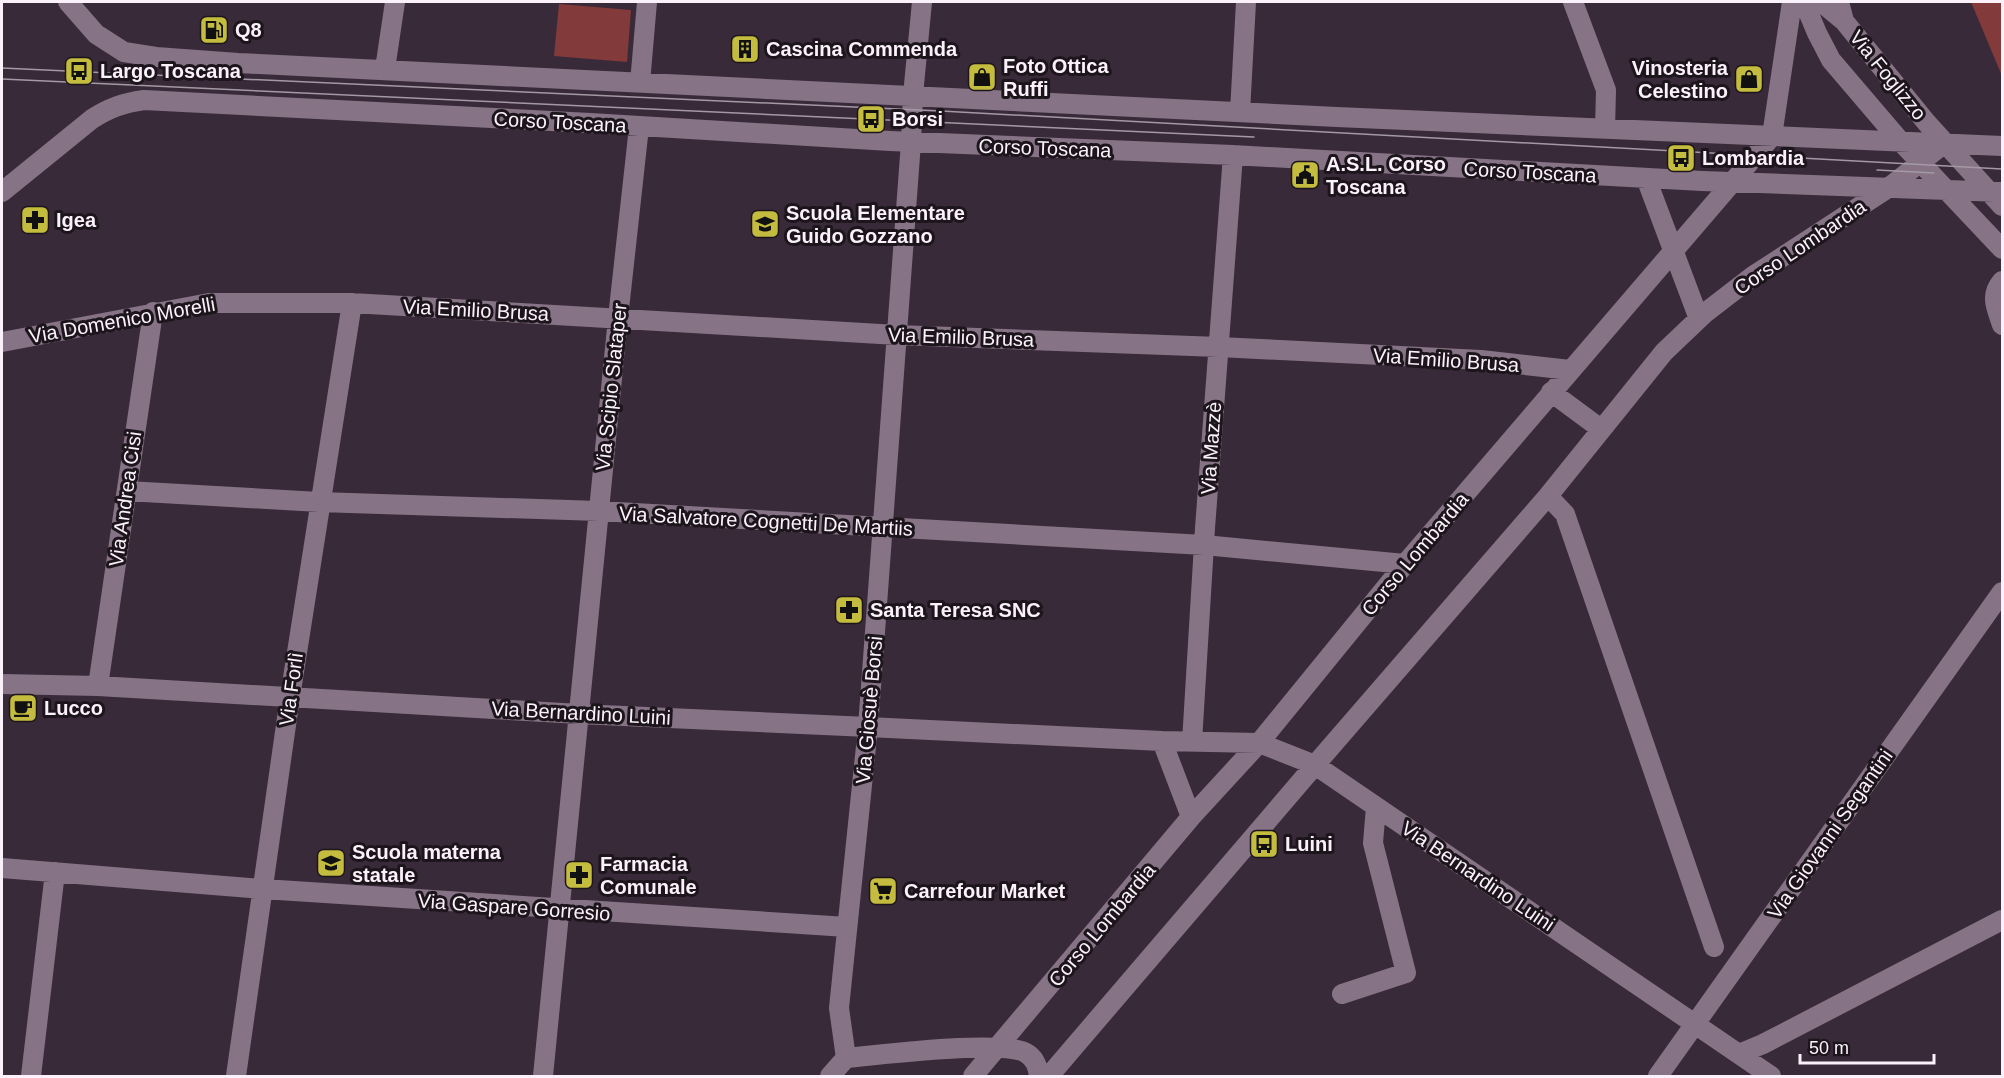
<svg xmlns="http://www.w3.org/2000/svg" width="2004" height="1078" font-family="Helvetica,sans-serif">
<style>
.green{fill:#833a3a}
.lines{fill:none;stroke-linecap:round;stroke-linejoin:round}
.minor{stroke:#867486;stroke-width:20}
.tram{stroke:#a598a5;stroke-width:1.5}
.labels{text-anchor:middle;stroke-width:6;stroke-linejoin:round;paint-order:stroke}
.poi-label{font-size:20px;font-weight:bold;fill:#fbf1fb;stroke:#1c151c;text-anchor:start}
.street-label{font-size:20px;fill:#fbf1fb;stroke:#1c151c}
</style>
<rect width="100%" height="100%" fill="#392a39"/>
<!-- green -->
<path class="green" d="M1971 2H2002V76Z
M559 4 631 10 627 62 554 56Z"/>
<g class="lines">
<!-- minor -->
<path class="minor" d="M68 2 96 34 124 52 156 57 238 63 1337 117 2002 146
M1573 2 1606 90 1605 129
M1804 2 1817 33 1831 60 1901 142 2002 249
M1821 2 1844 21
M1839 2 1844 21 1926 122 2002 206
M385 69 395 2
M640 83 647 2
M1240 112 1246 2
M1646 178 1699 319
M2 192 92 119C109 108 123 103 144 100L590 123 890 141 1233 155 1702 181 2002 192
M2002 281C1989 296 1997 309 2002 325
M2 342 209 303H352L897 335 1219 347 1481 360 1570 370
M1551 392 1601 429
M127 491 319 502 599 511 1204 545 1405 564
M1548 496 1565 514 1714 947
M2 684 98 686 579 714 868 727 1162 741 1259 743 1315 765 1771 1076
M98 686 153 312
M1162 741 1191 817
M1192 742 1205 528 1233 155
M2 868 263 889 847 927
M1342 994 1406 973 1373 843 1376 807
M1739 1054 1763 1044 2002 920
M846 1058 839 1008 868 727 911 142 913 95 922 2
M31 1076 55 872
M236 1076 290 697 352 303
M543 1076 618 318 639 127
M830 1076 846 1058C880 1055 1002 1039 1026 1053 1035 1058 1038 1067 1039 1076
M973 1076 1191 817 1259 743 1405 564 1772 136 1792 2
M1049 1076 1315 765 1548 496 1664 352 1705 313 1753 276 1888 188 1945 143
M1658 1076 2002 592"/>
<!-- tram -->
<path class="tram" d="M2 68 941 111 2002 169
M2 79 1254 137
M1877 170 1934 173"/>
</g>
<!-- icons -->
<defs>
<g id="fuel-square" transform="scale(1.5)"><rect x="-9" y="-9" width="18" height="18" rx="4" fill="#c4bc3e" stroke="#1c151c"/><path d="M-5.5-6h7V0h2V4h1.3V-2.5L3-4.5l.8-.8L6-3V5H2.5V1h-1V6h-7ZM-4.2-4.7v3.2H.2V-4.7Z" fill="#111"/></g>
<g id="building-square" transform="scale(1.5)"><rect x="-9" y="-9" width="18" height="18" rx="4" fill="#c4bc3e" stroke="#1c151c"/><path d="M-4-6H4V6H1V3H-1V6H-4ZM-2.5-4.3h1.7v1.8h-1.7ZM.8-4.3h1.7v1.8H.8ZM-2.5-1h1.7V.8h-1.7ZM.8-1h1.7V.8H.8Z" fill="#111"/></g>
<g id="bus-square" transform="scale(1.5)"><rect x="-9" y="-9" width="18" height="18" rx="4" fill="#c4bc3e" stroke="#1c151c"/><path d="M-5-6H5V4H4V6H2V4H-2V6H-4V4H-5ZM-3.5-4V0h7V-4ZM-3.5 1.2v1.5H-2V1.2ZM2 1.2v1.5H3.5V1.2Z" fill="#111"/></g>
<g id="shop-square" transform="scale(1.5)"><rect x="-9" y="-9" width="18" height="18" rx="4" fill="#c4bc3e" stroke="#1c151c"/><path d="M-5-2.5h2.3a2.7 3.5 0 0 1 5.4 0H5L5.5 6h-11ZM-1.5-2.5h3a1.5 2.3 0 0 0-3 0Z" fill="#111"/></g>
<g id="civic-square" transform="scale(1.5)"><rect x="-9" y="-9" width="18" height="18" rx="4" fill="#c4bc3e" stroke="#1c151c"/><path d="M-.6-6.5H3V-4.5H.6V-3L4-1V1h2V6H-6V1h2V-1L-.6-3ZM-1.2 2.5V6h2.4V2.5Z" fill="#111"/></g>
<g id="pharmacy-square" transform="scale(1.5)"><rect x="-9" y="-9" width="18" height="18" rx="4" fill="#c4bc3e" stroke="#1c151c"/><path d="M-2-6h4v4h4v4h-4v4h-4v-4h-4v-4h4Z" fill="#111"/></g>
<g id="school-square" transform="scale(1.5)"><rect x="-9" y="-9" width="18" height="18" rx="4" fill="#c4bc3e" stroke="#1c151c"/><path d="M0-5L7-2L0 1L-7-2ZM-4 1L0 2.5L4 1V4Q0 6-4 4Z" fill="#111"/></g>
<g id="cafe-square" transform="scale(1.5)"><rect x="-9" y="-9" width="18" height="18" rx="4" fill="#c4bc3e" stroke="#1c151c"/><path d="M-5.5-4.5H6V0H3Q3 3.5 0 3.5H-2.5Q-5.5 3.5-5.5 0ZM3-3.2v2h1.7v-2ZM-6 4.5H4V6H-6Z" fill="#111"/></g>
<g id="supermarket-square" transform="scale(1.5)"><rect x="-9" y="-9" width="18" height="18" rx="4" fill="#c4bc3e" stroke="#1c151c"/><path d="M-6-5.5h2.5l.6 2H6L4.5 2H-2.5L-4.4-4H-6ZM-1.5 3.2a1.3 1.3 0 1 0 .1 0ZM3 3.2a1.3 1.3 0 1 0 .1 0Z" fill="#111"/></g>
</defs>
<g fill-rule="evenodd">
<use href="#fuel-square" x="214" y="30"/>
<use href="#building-square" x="745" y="49"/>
<use href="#bus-square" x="79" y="71"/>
<use href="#shop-square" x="982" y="77"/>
<use href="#shop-square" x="1749" y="79"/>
<use href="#bus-square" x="871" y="119"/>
<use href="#bus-square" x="1681" y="158"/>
<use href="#civic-square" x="1305" y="175"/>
<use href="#pharmacy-square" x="35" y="220"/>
<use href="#school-square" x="765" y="224"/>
<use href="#pharmacy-square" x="849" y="610"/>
<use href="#cafe-square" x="23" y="708"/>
<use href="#bus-square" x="1264" y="844"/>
<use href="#school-square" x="331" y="863"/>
<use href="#pharmacy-square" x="579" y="875"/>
<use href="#supermarket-square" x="883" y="891"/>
</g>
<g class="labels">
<!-- poi labels -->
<g class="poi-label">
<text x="235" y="37">Q8</text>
<text x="766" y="56">Cascina Commenda</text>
<text x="1003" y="73">Foto Ottica<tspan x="1003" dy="23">Ruffi</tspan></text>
<text x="1728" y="75" text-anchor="end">Vinosteria<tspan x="1728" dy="23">Celestino</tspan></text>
<text x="100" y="78">Largo Toscana</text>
<text x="892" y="126">Borsi</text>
<text x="1702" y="165">Lombardia</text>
<text x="1326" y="171">A.S.L. Corso<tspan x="1326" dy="23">Toscana</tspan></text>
<text x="786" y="220">Scuola Elementare<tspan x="786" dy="23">Guido Gozzano</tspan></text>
<text x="56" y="227">Igea</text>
<text x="870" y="617">Santa Teresa SNC</text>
<text x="44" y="715">Lucco</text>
<text x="1285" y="851">Luini</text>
<text x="352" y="859">Scuola materna<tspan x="352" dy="23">statale</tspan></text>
<text x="600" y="871">Farmacia<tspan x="600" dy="23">Comunale</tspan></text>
<text x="904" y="898">Carrefour Market</text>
</g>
<!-- street labels -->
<g class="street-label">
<text transform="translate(1888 75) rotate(51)" y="7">Via Foglizzo</text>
<text transform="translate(560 122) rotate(3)" y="7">Corso Toscana</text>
<text transform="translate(1045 148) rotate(2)" y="7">Corso Toscana</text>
<text transform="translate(1530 172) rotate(3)" y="7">Corso Toscana</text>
<text transform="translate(1800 247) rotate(-34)" y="7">Corso Lombardia</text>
<text transform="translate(476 310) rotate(3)" y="7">Via Emilio Brusa</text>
<text transform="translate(122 320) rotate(-10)" y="7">Via Domenico Morelli</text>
<text transform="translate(961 337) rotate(2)" y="7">Via Emilio Brusa</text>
<text transform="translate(1446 360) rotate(4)" y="7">Via Emilio Brusa</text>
<text transform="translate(611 387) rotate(-84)" y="7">Via Scipio Slataper</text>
<text transform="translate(1211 448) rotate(-86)" y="7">Via Mazzè</text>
<text transform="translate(125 499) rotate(-82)" y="7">Via Andrea Cisi</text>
<text transform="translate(766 521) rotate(3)" y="7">Via Salvatore Cognetti De Martiis</text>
<text transform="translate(1415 554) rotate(-50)" y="7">Corso Lombardia</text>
<text transform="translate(291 689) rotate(-82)" y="7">Via Forlì</text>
<text transform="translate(869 710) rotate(-85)" y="7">Via Giosuè Borsi</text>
<text transform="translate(581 713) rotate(3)" y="7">Via Bernardino Luini</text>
<text transform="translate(1830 834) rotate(-55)" y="7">Via Giovanni Segantini</text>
<text transform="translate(1478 876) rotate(34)" y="7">Via Bernardino Luini</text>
<text transform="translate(514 907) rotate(4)" y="7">Via Gaspare Gorresio</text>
<text transform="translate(1102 925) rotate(-50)" y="7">Corso Lombardia</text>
</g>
</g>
<!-- border -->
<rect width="2004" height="1078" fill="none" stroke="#fbf1fb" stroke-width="6"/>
<!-- scale -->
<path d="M1800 1054v9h134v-9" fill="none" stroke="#fbf1fb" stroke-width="3"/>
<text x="1809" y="1054" font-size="18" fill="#fbf1fb" stroke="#1c151c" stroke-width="4.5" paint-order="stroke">50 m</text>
</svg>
